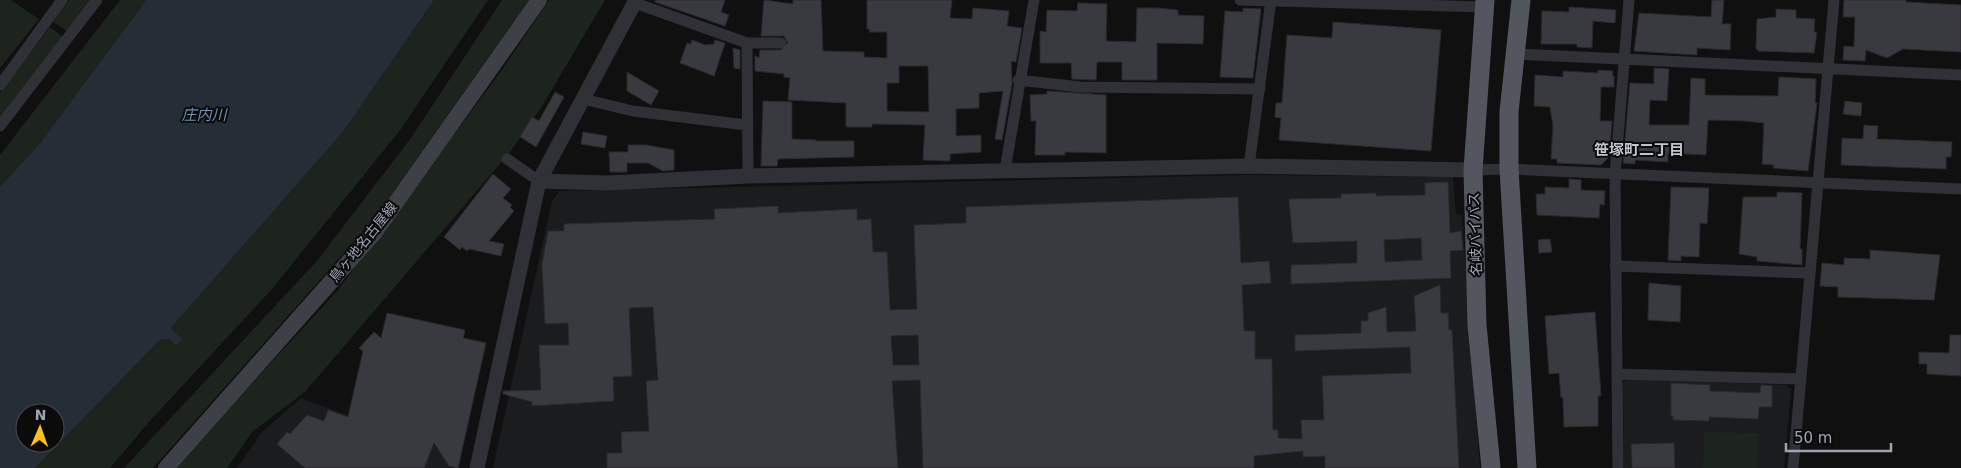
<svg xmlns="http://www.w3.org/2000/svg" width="1961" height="468" font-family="'DejaVu Sans','Noto Sans JP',sans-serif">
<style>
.built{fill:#1b1c1e}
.green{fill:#1c241d}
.water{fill:#252d36;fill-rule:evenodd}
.building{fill:#393a40;stroke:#2a292e;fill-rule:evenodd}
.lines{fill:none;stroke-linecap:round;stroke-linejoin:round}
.minor{stroke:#303137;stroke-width:11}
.tertiary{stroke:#303137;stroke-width:15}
.secondary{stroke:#3e4047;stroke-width:16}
.trunk{stroke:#54565f;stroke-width:19}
.labels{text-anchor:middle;stroke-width:4;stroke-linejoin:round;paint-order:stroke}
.street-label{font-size:14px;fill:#9fa4b4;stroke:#0b0b0c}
.water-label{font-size:15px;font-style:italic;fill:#7290b4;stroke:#0b0b0c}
.neighbourhood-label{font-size:15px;font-weight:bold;fill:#c1c4cf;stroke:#0b0b0c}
</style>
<rect width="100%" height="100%" fill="#101011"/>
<!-- built -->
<path class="built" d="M1247 175 1453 177 1456 214 1462 215 1480 468H493L552 201 559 191Z
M1627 379 1786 385 1791 390 1784 468H1624L1623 383Z
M301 398 424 444 462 453 459 468H237L262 432Z"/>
<!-- green -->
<path class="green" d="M0 0H11L39 19 0 68Z
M69 0H91L67 31 53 22Z
M120 0H146L41 142 0 187V155Z
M434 0H488L401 129 272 289 148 423 110 468H35L161 339H182L171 328 343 132Z
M502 0H529L374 219 153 468H124L316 262 411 138Z
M549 0H605L541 108 510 152 305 392 252 432 227 468H174L338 290 502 70Z
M50 27 64 38 0 120V93Z
M1704 432 1759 433 1758 468H1703Z"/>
<!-- water -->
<path class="water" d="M146 0H434L343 132 171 328 182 339 176 345 170 339H161L35 468H0V187L41 142ZM25 413H55V443H25Z"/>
<!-- building -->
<path class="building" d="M655 0H725L721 12 729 15 725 26 655 2Z
M764 0 793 4V0H821L823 51 864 52V57L887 58V32H869L870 29H867V0H952L950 18 972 19 973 8 1009 11 1007 26 1022 28 1016 62 1011 61 1012 84 1002 140 995 139 1003 91 979 93V108L956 109V136L981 135V152L950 154V161L923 160 925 125 872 124V127H846V103L788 100 790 78 784 77V74L755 71V56L759 58 760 50H781L788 43 784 36H761ZM899 66H928L929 112 887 111V83H899Z
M1712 0H1724L1722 24H1731L1730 50 1697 48V55L1634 51 1639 13 1711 17Z
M1844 0H1906V2L1961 5V52L1903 49 1887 58 1866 50 1865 61 1843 60 1844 46 1854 47 1855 17H1843Z
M1078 3 1107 4 1106 41 1136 42 1137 8H1157L1178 10V15L1204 16 1203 44 1157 43V80H1122V62H1097L1096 80 1072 79 1071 63H1040V31L1046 32 1047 10 1077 11Z
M1569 7 1616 10 1615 23 1593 21 1592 48 1577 47V44H1541L1542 11 1569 12Z
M1243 8 1261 9 1253 78 1220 77 1225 11 1243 12Z
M1776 9 1796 10V18L1815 19 1814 32H1817L1814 53 1758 51 1756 48 1757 19 1776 17Z
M1333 22 1441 30 1431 151 1279 140 1281 118 1275 117 1276 103H1282L1287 35 1332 38Z
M692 40 705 45 714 44 715 40 725 43 714 76 680 63 687 43 691 44Z
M733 48 740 50V69L734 68Z
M1654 68 1669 69 1667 101 1650 100 1649 125H1689L1691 78 1705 79V95L1778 96 1779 77 1816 79 1815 103H1817L1808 171 1773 168 1774 165 1762 164 1764 123 1744 121 1708 120 1706 155 1668 153V162L1635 160V164L1623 163 1630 83 1654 84Z
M1598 70 1613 71 1612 76H1614V87H1601L1600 121H1612L1609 157 1601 165 1557 163V159H1551L1553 126 1550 107 1534 106 1535 75 1563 77V71L1598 73Z
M627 72 659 91 651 105 627 91Z
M1047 91 1106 95V153L1065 152V155H1035L1036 121H1031L1030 95 1047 94Z
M555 92 564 97 536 147 520 137 532 117 539 121Z
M763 101 792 102V139L816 140V141H854V157L778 159 777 166H761Z
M1845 101 1862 103 1861 116 1843 114Z
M1864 125 1878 126 1877 139 1952 142 1951 157H1946V169L1841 165 1842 138 1863 139Z
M583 132 607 136 605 148 581 144Z
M628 145H646L674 150V170L663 171 648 163H627V172H610L609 152H628Z
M493 174 511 189 503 198 512 205 510 207 514 211 489 241 504 244 501 256 469 249 467 251 462 247 460 250 444 237Z
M1569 179 1581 180V190L1605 191 1604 205 1600 204 1599 218 1537 215 1536 194H1545V187L1569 188Z
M1448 182 1450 233 1461 231 1463 250 1450 251 1451 278 1291 284V265L1357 263V241L1293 243 1289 199 1341 198V194L1376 193V196L1425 195V183ZM1421 238 1422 260 1385 262 1384 240Z
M1671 187 1709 188 1707 224 1700 223 1699 257 1681 256V261L1668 260Z
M1777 192 1802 193 1800 249H1802V265L1757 261V257L1739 254 1743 197H1777Z
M1238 197 1241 263 1269 261 1271 283 1242 285 1244 331H1255V359H1272L1273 430H1278V438L1302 439 1301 420H1324L1322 376 1411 373 1410 347 1295 351V335L1361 333V321H1368V313L1386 307 1387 332 1416 331 1414 296 1440 285 1441 313H1448L1449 330H1452L1459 468H1325V456L1303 457V451L1254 456V468H923L920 380 892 381 898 468H607V453H622L621 432 649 431 646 381 658 380 653 307 629 308 632 376 613 377 614 401 532 406V402L503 394V391L541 390 539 345H569L568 323 545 324 542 264 548 231H564V224L715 219 714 209 778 206V213L857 209V220L871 219 873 252H887L890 310 917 309 914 225 966 223V207ZM918 335 919 365H893L891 336Z
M1550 239 1552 252 1539 253 1538 240Z
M1870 250 1940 255 1934 300 1838 297V287L1820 286 1822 263 1844 265V258L1870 259Z
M1649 283 1681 286 1680 322 1648 320Z
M1595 312 1601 396H1598V426L1564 427 1563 397 1561 398 1559 373 1549 374 1545 316Z
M387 313 465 330 463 338 486 343 458 468 449 466 434 443 424 468H305L277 444 287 432 290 434 307 415 324 421 328 410 348 417 363 351 359 348 374 332 381 338Z
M1950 335H1961V376L1927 374V364H1919V352L1949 353Z
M1671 383 1710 385V391L1760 393 1761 385 1772 386V407H1759L1758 419 1709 417V421L1673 420V416H1671Z
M1674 443 1675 468H1632L1631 444Z"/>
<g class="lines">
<!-- minor -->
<path class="minor" d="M634 0 635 3 747 43H781
M1240 0 1484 7
M747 43 748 176
M1516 54 1961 75
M1018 80 1080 87 1260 89
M0 85 62 0
M583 99 633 111 746 125
M0 126 97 0
M507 159 539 181
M1249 166 1271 0
M1005 170 1034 0
M1473 170 1509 169 1961 189
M1615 266 1809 273
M1617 374 1801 379
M1618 468 1615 175 1629 0
M1793 468 1834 0"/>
<!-- tertiary -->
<path class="tertiary" d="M539 181 608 183 748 176 1249 166 1473 170
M477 468 539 181 636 0"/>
<!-- secondary -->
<path class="secondary" d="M166 468 375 232 539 0"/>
<!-- trunk -->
<path class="trunk" d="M1485 0 1473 170 1477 325 1491 468
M1521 0 1509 112V169L1527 468"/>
</g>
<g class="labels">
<!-- street labels -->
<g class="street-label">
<text transform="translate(1475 234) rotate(-92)" y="5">名岐バイパス</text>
<text transform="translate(363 242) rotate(-51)" y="5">鳥ヶ地名古屋線</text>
</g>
<!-- water labels -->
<g class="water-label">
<text x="204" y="120">庄内川</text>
</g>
<!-- neighbourhood labels -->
<g class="neighbourhood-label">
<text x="1639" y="155">笹塚町二丁目</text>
</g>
</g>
<!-- north arrow -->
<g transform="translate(40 428) rotate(2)"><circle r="24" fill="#0b0b0c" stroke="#46484f"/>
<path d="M0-4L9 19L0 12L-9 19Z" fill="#ffc21a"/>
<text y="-8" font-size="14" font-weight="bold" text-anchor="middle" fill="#9fa4b4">N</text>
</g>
<!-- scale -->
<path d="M1786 443v8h105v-8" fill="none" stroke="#9fa4b4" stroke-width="2.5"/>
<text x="1794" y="443" font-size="15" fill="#9fa4b4" stroke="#0b0b0c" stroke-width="4" paint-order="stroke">50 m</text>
</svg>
